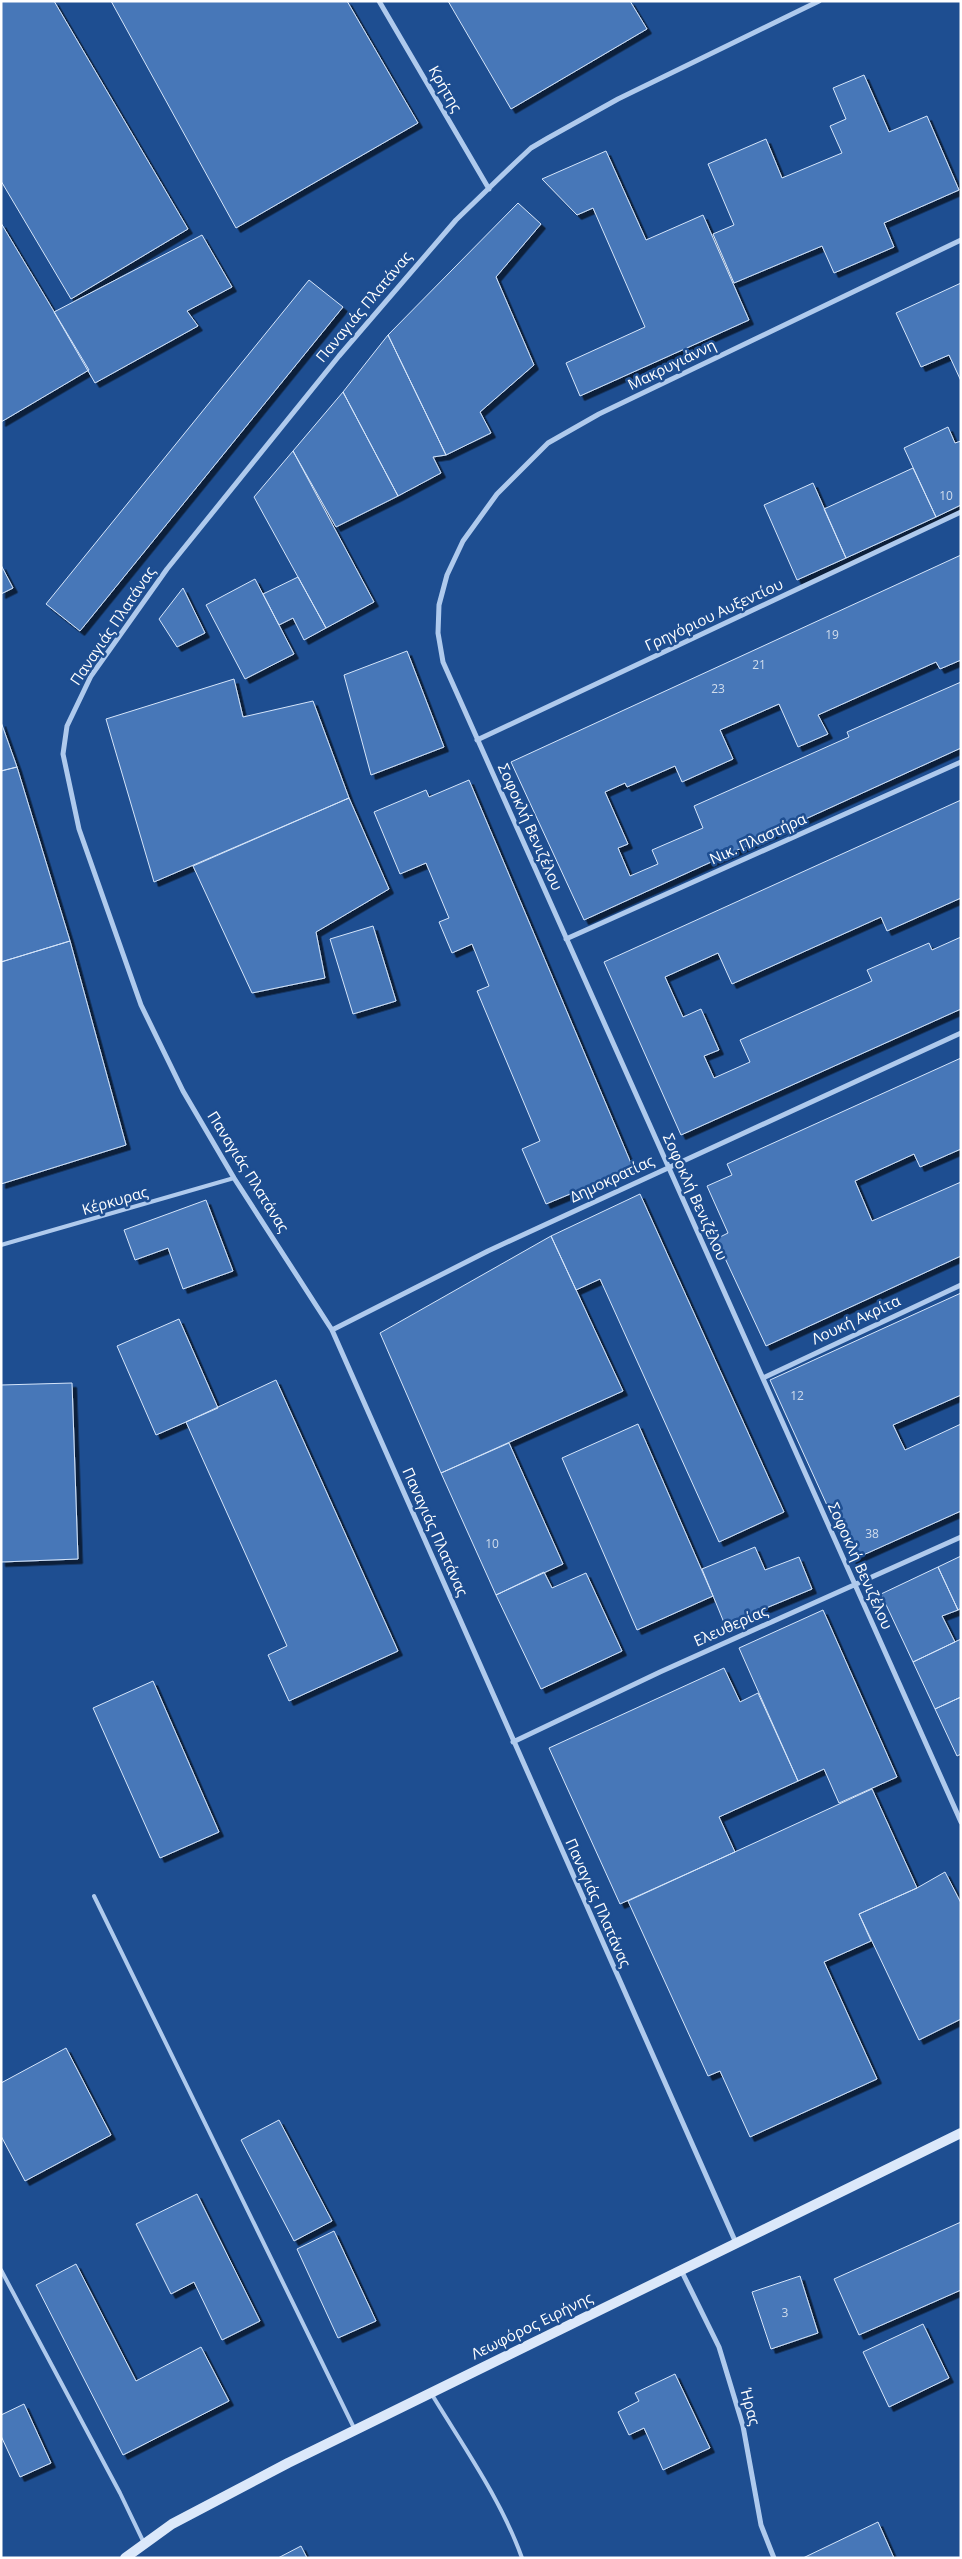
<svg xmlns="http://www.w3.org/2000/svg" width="962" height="2559" font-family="'Open Sans',sans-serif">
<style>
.building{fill:#4777b8;stroke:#d5e5fa;filter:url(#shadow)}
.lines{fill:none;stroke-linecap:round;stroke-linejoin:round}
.lane{stroke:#afcaed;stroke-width:4}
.street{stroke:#afcaed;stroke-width:5}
.secondary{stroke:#dbe8fa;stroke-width:10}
.labels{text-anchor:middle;stroke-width:5;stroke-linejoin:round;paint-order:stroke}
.number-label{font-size:12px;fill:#d1dded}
.street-label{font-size:15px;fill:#fff;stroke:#1e4e91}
</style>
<defs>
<filter id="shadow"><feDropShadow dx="4.5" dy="4.5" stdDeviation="0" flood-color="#0009"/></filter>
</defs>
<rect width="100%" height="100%" fill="#1e4e91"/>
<!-- building -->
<path class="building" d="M1 1H54L188 229 71 299 1 181Z
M111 1H347L418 123 236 228Z
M448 1H630L647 29 511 109Z
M864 75 889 132 927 116 959 190 884 223 894 247 834 273 822 246 734 283 713 234 734 225 708 164 766 139 782 178 842 153 830 126 846 119 833 88Z
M606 151 646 240 703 215 749 320 580 396 566 363 645 327 593 208 577 215 542 179Z
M518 203 541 224 496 277 534 365 480 412 491 433 446 455 388 335Z
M1 223 89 370 1 422Z
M202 235 232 287 187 311 198 326 95 383 54 312Z
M309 280 343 307 80 631 46 604Z
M961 283V381L949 355 921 367 896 313Z
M388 335 446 455 433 457 441 473 398 496 343 392Z
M343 392 398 496 336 527 293 451Z
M948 427 955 443 961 441V505L936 517 904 448Z
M293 451 374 602 326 628 254 497Z
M913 468 936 517 846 558 824 509Z
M813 483 846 558 797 580 764 505Z
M961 555V660L940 669 936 662 818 715 828 734 798 747 779 704 720 730 733 759 682 782 675 766 627 787 625 783 605 792 628 844 618 848 630 876 658 864 652 850 703 828 694 806 849 737 847 732 961 682V748L584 920 511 762Z
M1 565 13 588 1 594Z
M298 577 326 628 304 640 293 618 279 625 263 594Z
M255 579 294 654 245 679 206 605Z
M183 588 205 633 177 647 159 619Z
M407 651 444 747 371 775 344 675Z
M234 679 243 717 313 701 349 798 154 882 106 719Z
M1 722 17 767 1 771Z
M17 767 70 941 1 962V771Z
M469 780 633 1168 546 1204 522 1149 540 1141 477 991 489 986 472 944 452 953 439 922 449 918 426 863 400 874 374 812 426 790 429 797Z
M349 798 389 889 316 932 325 978 252 993 193 866Z
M961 800V898L887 931 881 917 732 984 718 953 665 977 683 1017 701 1009 719 1050 704 1056 714 1078 750 1062 740 1040 872 981 867 970 929 943 932 950 961 937V1009L681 1135 604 962Z
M373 926 396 1001 353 1014 330 939Z
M70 941 126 1145 1 1184V962Z
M961 1058V1149L920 1167 914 1154 855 1181 872 1221 961 1182V1256L766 1346 716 1239 728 1233 707 1186 732 1175 727 1164Z
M640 1194 784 1512 719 1542 600 1279 576 1290 551 1236Z
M206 1200 233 1271 183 1289 168 1248 135 1260 124 1230Z
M551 1236 623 1391 441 1473 380 1333Z
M961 1293V1395L893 1425 905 1450 961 1424V1511L852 1560 770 1380Z
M179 1319 218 1408 156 1435 117 1346Z
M276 1380 398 1651 289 1701 268 1655 287 1646 186 1422Z
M72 1383 78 1559 1 1562V1385Z
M638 1424 713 1596 637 1630 562 1458Z
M509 1443 563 1564 496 1595 441 1473Z
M755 1547 765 1570 799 1557 812 1589 725 1625 702 1569Z
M961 1556V1608L958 1610 938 1567Z
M938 1567 958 1610 942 1616 955 1642 913 1662 881 1594Z
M544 1572 552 1588 586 1573 622 1651 541 1689 496 1595Z
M823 1610 897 1777 839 1803 824 1769 798 1781 739 1648Z
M961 1639V1697L935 1709 913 1662Z
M724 1668 740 1702 758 1693 798 1781 719 1817 735 1852 620 1904 549 1748Z
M153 1681 219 1832 160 1858 93 1708Z
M961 1697V1754L957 1756 935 1709Z
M872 1789 917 1888 859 1914 871 1941 824 1962 877 2079 750 2137 720 2071 708 2076 628 1901Z
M945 1872 961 1903V2019L919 2040 859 1914 917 1888Z
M66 2048 111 2135 25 2181 1 2136V2083Z
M279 2120 332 2221 294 2241 241 2140Z
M197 2194 260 2321 222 2340 194 2282 171 2294 136 2224Z
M961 2222V2290L859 2335 834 2279Z
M334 2231 376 2321 338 2338 297 2249Z
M76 2264 136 2381 201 2347 229 2401 123 2455 36 2285Z
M800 2276 818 2333 771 2349 752 2292Z
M923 2324 949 2378 889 2407 863 2352Z
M675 2374 710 2448 663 2470 644 2428 629 2435 618 2412 639 2401 635 2393Z
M24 2404 51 2463 20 2477 1 2436V2415Z
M878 2522 894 2558H803Z
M301 2546 307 2558H278Z"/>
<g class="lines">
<!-- lane -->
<path class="lane" d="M1 1245 234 1178
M94 1896 355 2430
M1 2270 120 2493 144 2543
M431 2393C463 2446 501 2499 522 2558"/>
<!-- street -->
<path class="street" d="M379 1 489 189
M961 240 599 414 548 443 497 494 463 541 447 575 439 605 438 633 443 662 961 1822
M477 740 961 512
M566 939 961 762
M332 1330 488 1251 961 1033
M763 1378 961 1285
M513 1742 660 1672 961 1537
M736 2243 332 1330 234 1178 183 1091 141 1005 79 829 63 754 67 726 91 676 167 569 339 356 456 220 515 163 531 148 548 138 618 99 819 1
M681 2270 719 2347 743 2426 761 2525 774 2558"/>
<!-- secondary -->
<path class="secondary" d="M125 2558 172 2524 288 2463 961 2133"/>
</g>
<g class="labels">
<!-- number labels -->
<g class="number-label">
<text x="946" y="500">10</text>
<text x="832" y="639">19</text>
<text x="759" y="669">21</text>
<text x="718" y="693">23</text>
<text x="797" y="1400">12</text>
<text x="872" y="1538">38</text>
<text x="492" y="1548">10</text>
<text x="785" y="2317">3</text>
</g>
<!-- street labels -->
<g class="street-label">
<text transform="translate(445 89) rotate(60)" y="5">Κρήτης</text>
<text transform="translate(364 307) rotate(-50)" y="5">Παναγιάς Πλατάνας</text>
<text transform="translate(672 365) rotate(-26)" y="5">Μακρυγιάννη</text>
<text transform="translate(714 615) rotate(-25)" y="5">Γρηγόριου Αυξεντίου</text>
<text transform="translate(113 626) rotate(-56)" y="5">Παναγιάς Πλατάνας</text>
<text transform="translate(530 827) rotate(66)" y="5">Σοφοκλή Βενιζέλου</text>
<text transform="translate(758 839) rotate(-24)" y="5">Νικ. Πλαστήρα</text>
<text transform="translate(248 1172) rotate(58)" y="5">Παναγιάς Πλατάνας</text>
<text transform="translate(612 1179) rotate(-25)" y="5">Δημοκρατίας</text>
<text transform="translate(695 1197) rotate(66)" y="5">Σοφοκλή Βενιζέλου</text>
<text transform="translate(115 1201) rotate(-16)" y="5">Κέρκυρας</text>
<text transform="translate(856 1320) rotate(-25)" y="5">Λουκή Ακρίτα</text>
<text transform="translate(435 1532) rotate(66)" y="5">Παναγιάς Πλατάνας</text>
<text transform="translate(860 1566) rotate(66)" y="5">Σοφοκλή Βενιζέλου</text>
<text transform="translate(731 1626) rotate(-24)" y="5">Ελευθερίας</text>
<text transform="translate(598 1903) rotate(66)" y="5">Παναγιάς Πλατάνας</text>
<text transform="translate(532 2326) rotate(-26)" y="5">Λεωφόρος Ειρήνης</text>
<text transform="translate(750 2407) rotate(75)" y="5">Ήρας</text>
</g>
</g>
<!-- border -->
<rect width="962" height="2559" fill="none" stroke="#ffffff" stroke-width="5"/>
</svg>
